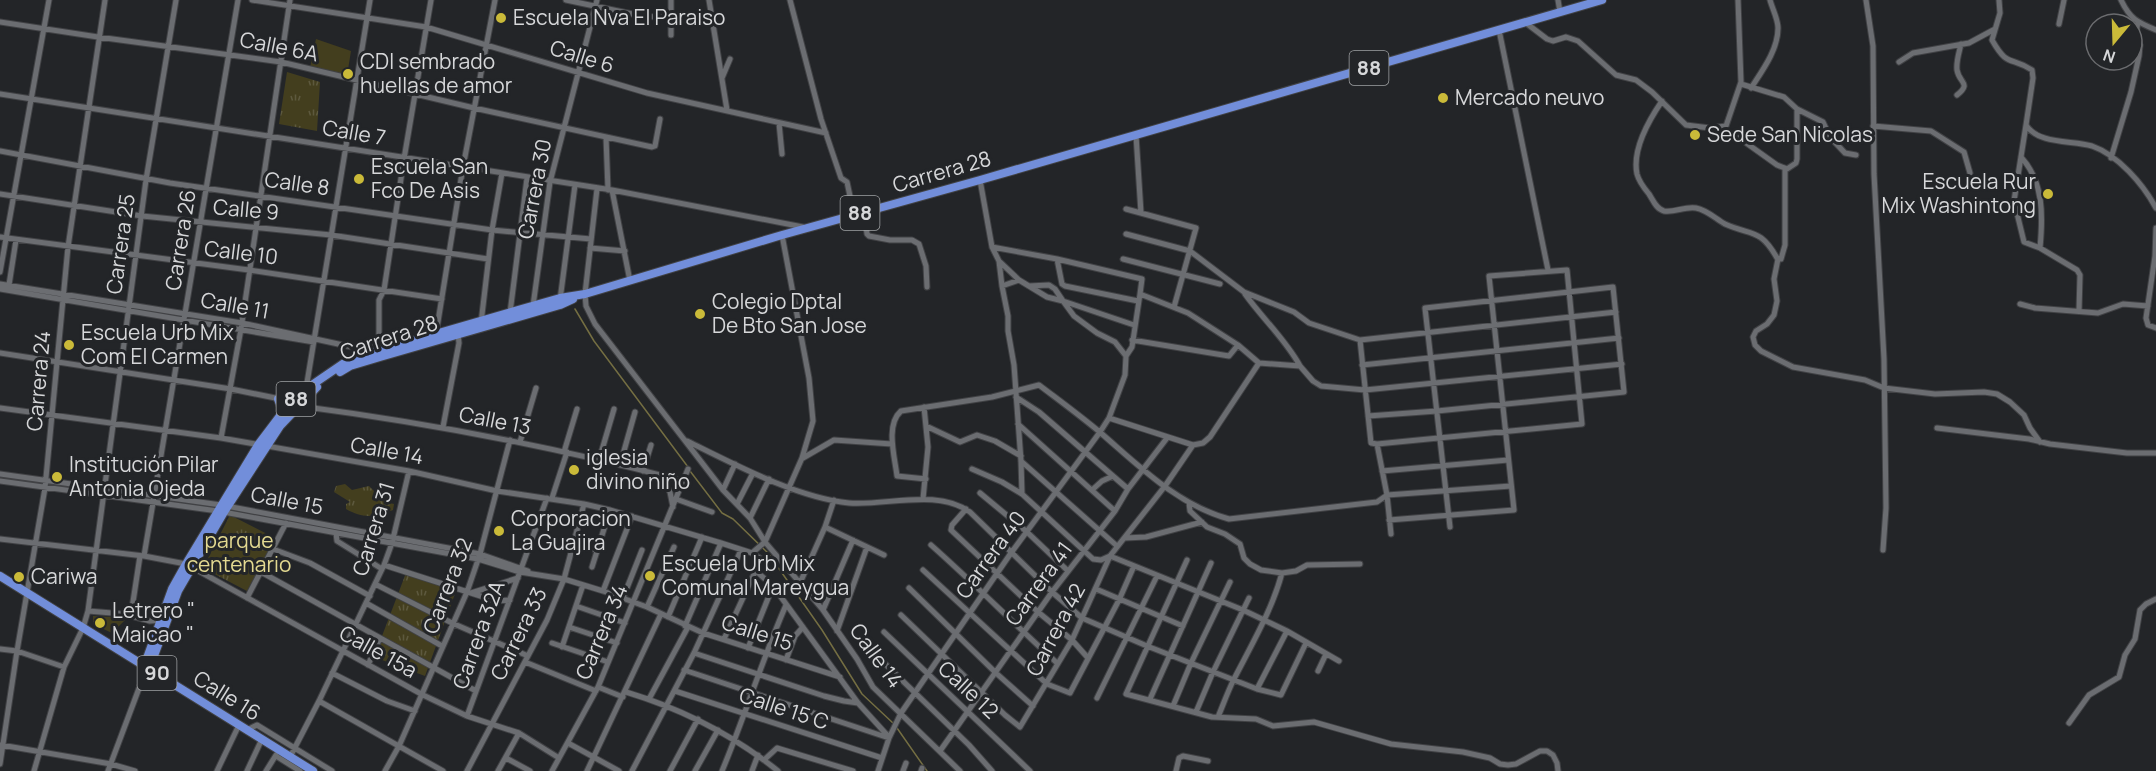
<svg xmlns="http://www.w3.org/2000/svg" width="2156" height="771" font-family="Manrope,sans-serif">
<style>
.green{fill:#433e1e}
.park{fill:url(#park-tufts)}
.lines{fill:none;stroke-linecap:round;stroke-linejoin:round}
.stream{stroke:#746e42;stroke-width:1.5}
.minor-casing{stroke:#414245;stroke-width:7}
.highway-casing{stroke:#414245;stroke-width:10}
.minor{stroke:#6b6d71;stroke-width:5}
.highway{stroke:#728eda;stroke-width:8}
.poi-dot{fill:#caba39;stroke:#232528;stroke-width:2}
.labels{text-anchor:middle;stroke-width:6;stroke-linejoin:round;paint-order:stroke}
.shield{fill:#232528;stroke:#a0a2a4;stroke-width:1.5}
.shield-label{font-size:20px;font-weight:bold;fill:#d6d7d9}
.poi-label{font-size:21px;fill:#d6d7d9;stroke:#232528;text-anchor:start}
.street-label{font-size:21px;fill:#d6d7d9;stroke:#232528}
.park-label{font-size:21px;fill:#e3d991;stroke:#232528}
</style>
<defs>
<pattern id="park-tufts" width="24" height="20" patternUnits="userSpaceOnUse" patternTransform="scale(1.5)"><rect width="24" height="20" fill="#433e1e"/><path d="M3 7l-1-3M5 7V3M7 7l1-3M15 17l-1-3M17 17v-4M19 17l1-3" fill="none" stroke="#5d593e"/></pattern>
</defs>
<rect width="100%" height="100%" fill="#232528"/>
<!-- green -->
<path class="green" d="M316 39 351 51 347 76 310 68Z"/>
<!-- park -->
<path class="park" d="M287 72 320 82 317 131 279 124Z
M345 484 352 490 369 486 374 491 383 493 385 502 394 504 393 510C376 517 363 519 346 509V504L350 502 334 492 336 486Z
M230 515 275 538 247 591 203 568Z
M406 573 456 591 425 676 374 657Z
M93 616 127 618 112 633 93 624Z"/>
<g class="lines">
<!-- stream -->
<path class="stream" d="M575 309 594 341 688 467
M690 471 722 513 733 519 768 553 822 630 862 694 894 724
M897 728 927 771"/>
<!-- minor casing -->
<g class="minor-casing">
<path id="minor" d="M252 0 426 27 647 93 826 133
M566 0 642 16 672 18
M709 0 727 110
M790 0 821 119 841 178 847 182 854 215
M1558 0 1560 12
M1866 0 1873 46 1874 174 1884 359 1886 508 1883 550
M1999 0 2000 13 1992 40C2008 68 2010 56 2032 70L2033 78 2026 125C2039 145 2072 140 2092 146 2118 155 2143 184 2156 208
M2121 0C2130 19 2137 22 2156 30
M0 22 98 37 281 62 474 108 652 147 655 146 660 119
M1526 23 1547 39 1553 41 1566 37 1578 41 1616 75 1636 80 1652 92 1686 125 1710 128 1726 126 1741 82 1738 0
M2059 24 2064 0
M1499 30 1548 270
M671 35V0
M1899 62 1913 53 1969 43 1995 29
M722 78 730 59
M1741 84 1784 97 1797 109 1823 122 1830 137 1845 153 1856 155
M1751 88C1762 71 1778 50 1778 28 1778 19 1772 8 1770 0
M0 94 612 190 803 227
M1957 95C1972 83 1959 83 1957 70 1956 61 1959 53 1961 44
M1662 101C1649 120 1632 150 1637 174 1639 182 1644 188 1649 194 1653 200 1656 209 1664 211 1674 213 1685 206 1696 208 1707 210 1716 219 1725 224 1752 236 1760 228 1777 258L1781 259 1785 245V168
M779 123 782 154
M2026 125 2014 201 2024 242 2040 248
M1873 126 1931 131 1964 152 1970 173
M1718 127 1742 140 1777 165 1787 169 1796 163 1797 159V109
M1136 135 1141 213
M606 137 608 190
M0 151 170 183 492 230 591 239
M2021 157C2044 182 2043 216 2040 248L2077 270 2080 275 2079 311
M2111 158 2131 92 2139 56 2140 45 2136 33 2138 22
M980 180 992 247 999 261 1002 286 1008 316V331L1014 365 1021 461 1022 494
M597 189 585 294 586 306 595 324 723 490 750 518 765 542 823 610 857 659 873 687 960 771
M612 190 630 281
M0 194 142 216 331 235 488 259
M1126 209 1196 228 1174 307
M864 212 867 234 869 236 890 240H912L919 244 926 266 927 287
M2156 228 2155 256 2146 318 2148 325 2156 328
M1126 234 1190 251 1244 292 1294 312 1309 323 1360 340 1616 312
M0 237 249 270 442 299
M992 247 1057 259
M590 248 625 251
M1123 259 1220 284
M1778 259 1774 279 1777 301 1774 315 1767 324 1756 331 1753 337 1755 345 1761 351 1793 367 1865 380 1884 388 1935 394 1984 392 1997 394 2010 402 2024 415 2030 428 2040 442
M999 261 1019 280
M0 272 49 0
M0 284 242 323 352 347H365L379 343
M9 285 16 240
M1002 286 1019 280 1047 297 1063 301 1074 316 1097 333 1115 342 1126 356
M1029 286 1049 285 1055 289 1063 301 1134 325
M0 289 314 342
M1245 294C1262 318 1286 340 1300 366
M560 300 575 185
M1138 301 1065 286 1062 284 1057 259 1142 279 1140 294
M2020 304 2035 308 2098 313 2123 304 2148 306
M533 306 550 182 597 0
M510 313 527 178
M481 323 492 230 502 173
M436 334 463 167 495 0
M1132 340 1229 356 1238 345
M1360 340 1371 443 1377 444 1387 495 1391 534
M379 346V300L384 290 404 159 431 0
M0 353 231 389 295 402 299 406C429 423 556 447 683 481
M1126 356 1132 347 1140 294 1188 313 1238 345 1259 363
M1362 365 1619 338
M306 389 370 0
M1016 397 1039 412 1128 489
M0 408 221 438 409 471 497 491 584 504 610 510 721 543 752 553 761 559 724 639
M1368 416 1437 411 1624 392 1613 287 1425 308 1450 527
M1109 418 1193 445 1203 443 1210 437 1259 363 1300 366 1313 381 1321 386 1365 390 1622 364
M1018 424 1115 511
M926 426 960 442 977 435 995 441 1021 456
M443 427 459 343 458 334
M1937 428 2029 439 2050 444 2127 453H2156
M221 438 241 329 290 0
M687 441C734 464 797 498 849 503 887 506 937 488 970 512L1052 592 1082 618 1147 646 1257 689 1281 695 1306 643
M520 442 536 388
M1377 444 1582 424 1567 270 1489 276C1497 354 1505 432 1514 510L1389 520
M564 452 577 409
M803 458 834 440 892 444
M599 460 614 409
M1021 461 1117 546
M620 465 635 412
M972 469 1002 482 1022 494 1093 559 1101 560 1110 556 1243 610 1287 631 1339 661
M643 471 651 445
M1382 471 1508 460
M0 474 221 505 480 554 528 571
M660 475 670 492 673 507
M926 479 897 476C895 458 885 425 901 411L992 397 1039 385C1060 401 1082 417 1102 434 1140 467 1178 505 1229 519L1377 502 1387 495 1511 486
M0 481 218 511 478 559 520 572 564 579 603 591 647 607 703 633 840 677
M723 490 735 464
M1092 490 1102 481 1113 476
M980 493 1027 532 1068 571
M552 498 567 452
M676 499 712 512
M923 499 928 447 924 407
M1189 503 1190 511 1207 527 1225 534 1240 544 1244 558 1250 564 1261 570 1282 573 1296 571 1307 565 1360 564
M737 504 753 473
M966 509 952 525 951 530 1038 612 1072 640 1088 658
M750 518 769 479
M825 527 884 555
M336 533 337 541 382 569
M1125 538 1146 537 1202 522
M0 539 144 556 186 564 423 695 467 716 519 733 559 758
M574 544 597 550
M931 545C974 583 1014 624 1057 663
M273 549 310 563 370 596
M752 553 765 542 802 458 813 421 809 378 782 235
M144 556 238 0
M1187 560 1126 694 1212 717 1256 719 1273 726 1314 722 1391 744 1463 752 1490 758 1500 764 1508 765 1516 764 1540 751H1547L1553 755 1557 763 1558 771
M384 565 471 593 518 578
M592 567 610 510
M923 570 1047 684 1070 693 1119 600 1134 566
M756 571 773 586 858 703 888 736
M261 572 476 691
M800 583 825 527 834 500
M375 584 452 623 528 656
M909 588 996 673 1033 706
M1096 589 1183 626
M603 591 632 516
M471 593 496 601 510 600
M247 598 286 523
M623 598 642 550
M366 603 442 646
M576 606 625 623
M647 607 674 547
M823 610 853 540
M88 611 124 614 150 621 160 620
M131 615 140 556
M901 615 1005 715 1020 727 1072 640 1110 556 1165 486 1193 445
M668 617 702 537
M685 626 721 543
M569 627 617 643
M837 631 867 547
M884 632 1030 771
M552 643 608 662
M562 647 583 585
M748 648 773 586
M0 649 17 651 64 667
M694 653 824 696 844 701 858 703
M878 657 969 745 992 771
M786 660 795 636 803 627
M525 662 596 691
M368 665 380 638
M684 670 889 738
M1318 671 1326 654
M332 673 387 701 415 711
M598 687 623 697
M1257 689 1287 631
M675 691 882 758
M626 692C682 709 732 734 778 771
M1097 698 1157 576
M649 699 688 627
M1150 699 1211 563
M319 701 443 771
M1173 706 1191 663 1230 582
M1196 712 1213 672 1249 598
M467 716 547 498
M1218 717C1223 705 1228 691 1234 679 1252 644 1272 610 1282 573
M2069 723 2089 695 2119 677 2125 655 2135 639 2140 610 2146 604 2156 599
M247 730 257 725 332 771
M568 743 619 771
M1 745 111 764 135 771
M940 751 1052 592 1115 511 1128 489 1167 438
M276 756 300 771
M290 757 319 701 384 565 392 543 409 471
M506 758 530 771
M764 760 777 748 853 771
M0 764 17 651 45 488 68 247 105 0
M34 771 64 667 83 628 88 611 146 180 176 0
M108 771 147 667
M217 771 239 725
M247 771 262 739
M266 771 276 755
M385 771 399 746 467 592 480 554 510 440
M467 771 547 620 564 579 584 504
M498 771 519 733
M552 771 598 687 688 469
M587 771 661 614
M632 771 694 653 741 550
M670 771 698 719
M695 771 718 730
M722 771C745 716 762 660 786 605
M752 771 758 755
M878 771 889 738 901 713 1011 553 1100 432 1109 418 1125 375 1126 356
M903 771 906 763
M921 771 922 768
M1176 771 1179 758 1183 756 1208 761"/>
</g>
<!-- highway casing -->
<g class="highway-casing">
<path id="highway" d="M340 372 350 366 380 357 560 305 573 299
M278 399 283 412
M0 576 313 771
M147 667V658L172 589 186 564 258 445 283 412 306 389 347 361 380 350 560 298 585 294 782 235 980 180 1602 0
M148 667 152 661 178 591 224 512 280 426 317 387"/>
</g>
<!-- minor -->
<use href="#minor" class="minor"/>
<!-- highway -->
<use href="#highway" class="highway"/>
</g>
<!-- markers -->
<g class="poi-dot">
<circle cx="501" cy="18" r="6"/>
<circle cx="348" cy="74" r="6"/>
<circle cx="1443" cy="98" r="6"/>
<circle cx="1695" cy="135" r="6"/>
<circle cx="359" cy="179" r="6"/>
<circle cx="2048" cy="194" r="6"/>
<circle cx="700" cy="314" r="6"/>
<circle cx="69" cy="345" r="6"/>
<circle cx="574" cy="470" r="6"/>
<circle cx="57" cy="477" r="6"/>
<circle cx="499" cy="531" r="6"/>
<circle cx="650" cy="576" r="6"/>
<circle cx="19" cy="577" r="6"/>
<circle cx="100" cy="623" r="6"/>
</g>
<g class="labels">
<!-- shield labels -->
<g class="shield">
<rect x="1349.5" y="51" width="39" height="34" rx="4.5"/>
<rect x="840.5" y="196" width="39" height="34" rx="4.5"/>
<rect x="276.5" y="382" width="39" height="34" rx="4.5"/>
<rect x="137.5" y="656" width="39" height="34" rx="4.5"/>
</g>
<g class="shield-label">
<text x="1369" y="75">88</text>
<text x="860" y="220">88</text>
<text x="296" y="406">88</text>
<text x="157" y="680">90</text>
</g>
<!-- poi labels -->
<g class="poi-label">
<text x="513" y="25">Escuela Nva El Paraiso</text>
<text x="360" y="69">CDI sembrado<tspan x="360" dy="24">huellas de amor</tspan></text>
<text x="1455" y="105">Mercado neuvo</text>
<text x="1707" y="142">Sede San Nicolas</text>
<text x="371" y="174">Escuela San<tspan x="371" dy="24">Fco De Asis</tspan></text>
<text x="2036" y="189" text-anchor="end">Escuela Rur<tspan x="2036" dy="24">Mix Washintong</tspan></text>
<text x="712" y="309">Colegio Dptal<tspan x="712" dy="24">De Bto San Jose</tspan></text>
<text x="81" y="340">Escuela Urb Mix<tspan x="81" dy="24">Com El Carmen</tspan></text>
<text x="586" y="465">iglesia<tspan x="586" dy="24">divino niño</tspan></text>
<text x="69" y="472">Institución Pilar<tspan x="69" dy="24">Antonia Ojeda</tspan></text>
<text x="511" y="526">Corporacion<tspan x="511" dy="24">La Guajira</tspan></text>
<text x="662" y="571">Escuela Urb Mix<tspan x="662" dy="24">Comunal Mareygua</tspan></text>
<text x="31" y="584">Cariwa</text>
<text x="112" y="618">Letrero "<tspan x="112" dy="24">Maicao "</tspan></text>
</g>
<!-- street labels -->
<g class="street-label">
<text transform="translate(279 47) rotate(11)" y="7">Calle 6A</text>
<text transform="translate(582 57) rotate(17)" y="7">Calle 6</text>
<text transform="translate(354 133) rotate(10)" y="7">Calle 7</text>
<text transform="translate(942 172) rotate(-16)" y="7">Carrera 28</text>
<text transform="translate(297 184) rotate(8)" y="7">Calle 8</text>
<text transform="translate(535 189) rotate(-79)" y="7">Carrera 30</text>
<text transform="translate(246 210) rotate(5)" y="7">Calle 9</text>
<text transform="translate(181 240) rotate(-81)" y="7">Carrera 26</text>
<text transform="translate(121 244) rotate(-82)" y="7">Carrera 25</text>
<text transform="translate(241 253) rotate(7)" y="7">Calle 10</text>
<text transform="translate(235 306) rotate(10)" y="7">Calle 11</text>
<text transform="translate(389 338) rotate(-18)" y="7">Carrera 28</text>
<text transform="translate(39 381) rotate(-85)" y="7">Carrera 24</text>
<text transform="translate(495 421) rotate(11)" y="7">Calle 13</text>
<text transform="translate(387 451) rotate(10)" y="7">Calle 14</text>
<text transform="translate(287 501) rotate(11)" y="7">Calle 15</text>
<text transform="translate(374 529) rotate(-73)" y="7">Carrera 31</text>
<text transform="translate(991 555) rotate(-54)" y="7">Carrera 40</text>
<text transform="translate(1039 584) rotate(-54)" y="7">Carrera 41</text>
<text transform="translate(448 586) rotate(-69)" y="7">Carrera 32</text>
<text transform="translate(1056 630) rotate(-62)" y="7">Carrera 42</text>
<text transform="translate(602 632) rotate(-67)" y="7">Carrera 34</text>
<text transform="translate(757 633) rotate(18)" y="7">Calle 15</text>
<text transform="translate(519 634) rotate(-64)" y="7">Carrera 33</text>
<text transform="translate(479 635) rotate(-70)" y="7">Carrera 32A</text>
<text transform="translate(378 652) rotate(29)" y="7">Calle 15a</text>
<text transform="translate(876 656) rotate(54)" y="7">Calle 14</text>
<text transform="translate(968 690) rotate(43)" y="7">Calle 12</text>
<text transform="translate(227 696) rotate(32)" y="7">Calle 16</text>
<text transform="translate(784 709) rotate(18)" y="7">Calle 15 C</text>
</g>
<!-- park labels -->
<g class="park-label">
<text x="239" y="548">parque<tspan x="239" dy="24">centenario</tspan></text>
</g>
</g>
<!-- north arrow -->
<g transform="translate(2114 42) rotate(199)"><circle r="28" fill="#232528" stroke="#6b6c6f" stroke-width="1.5"/>
<path d="M0-4.5L10 22L0 15L-10 22Z" fill="#caba39"/>
<text y="-9" font-size="16" font-weight="bold" text-anchor="middle" fill="#d6d7d9">N</text>
</g>
</svg>
